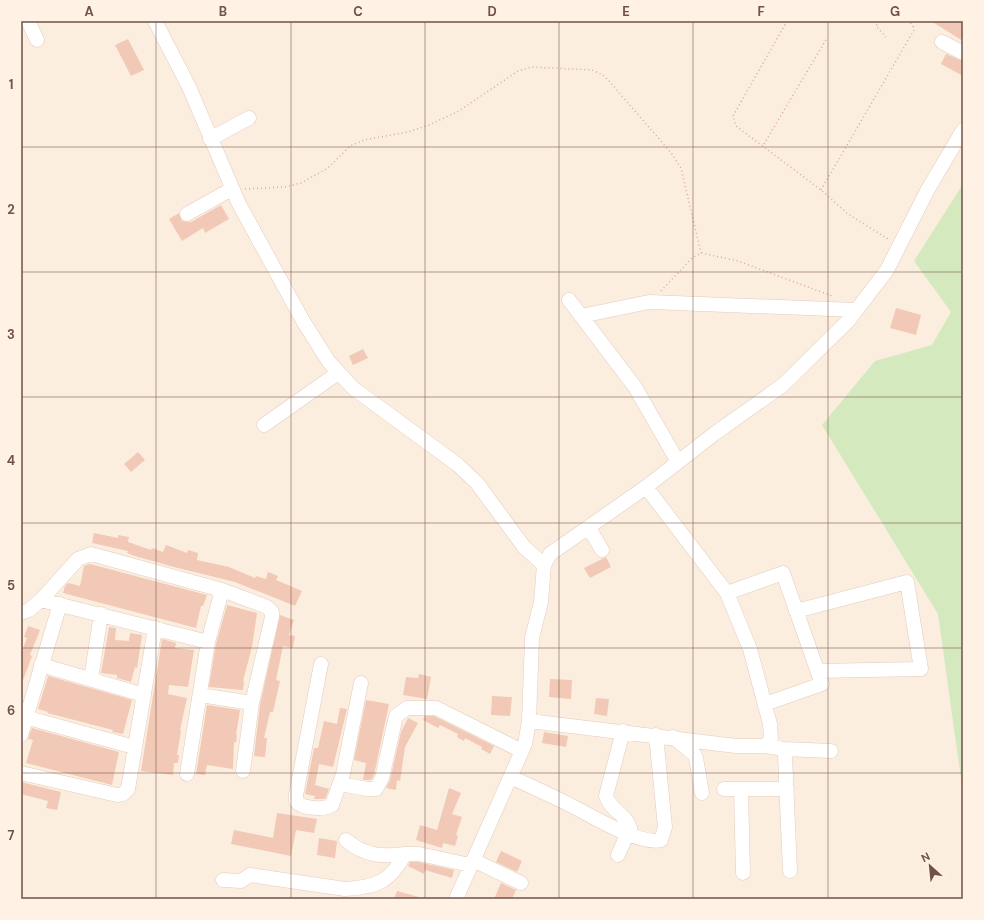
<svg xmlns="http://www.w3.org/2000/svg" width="984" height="920" font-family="'DM Sans',sans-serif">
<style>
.green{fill:#d4e9be}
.building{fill:#f2c8b6}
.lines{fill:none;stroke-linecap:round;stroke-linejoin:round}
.minor-casing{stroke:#e2cbbe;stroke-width:15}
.path{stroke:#d6ab9a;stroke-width:1.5;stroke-dasharray:1 3;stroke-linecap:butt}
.minor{stroke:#fff;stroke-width:14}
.grid{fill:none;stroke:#725247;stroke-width:1;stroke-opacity:0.55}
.neatline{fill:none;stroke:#725247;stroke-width:1.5}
.grid-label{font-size:13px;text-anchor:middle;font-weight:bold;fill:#725247}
</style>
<rect width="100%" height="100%" fill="#fceedf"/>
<!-- green -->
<path class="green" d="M963 184V793L938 614 822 425 875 361 932 345 951 312 914 261Z"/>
<!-- building -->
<path class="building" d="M931 21H963V41Z
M128 39 144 70 131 76 115 45Z
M946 54 963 61V76L941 64Z
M221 205 229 219 205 233 203 228 182 241 169 219 179 213 182 221 191 222Z
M896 308 921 315 916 335 890 328Z
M363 349 368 358 353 365 349 356Z
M138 452 145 460 131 472 124 464Z
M94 533 118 538V535L129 537 128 542 151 550 152 548 163 552 166 545 187 553 188 550 198 553 197 560 229 567 255 578 256 576 266 579 268 572 278 576 276 580 302 591 295 606 235 582 174 567 135 556 127 553 128 551 92 543Z
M606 557 611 567 590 578 584 568Z
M90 564 207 595 203 606H201L196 628 63 593 65 586 68 583 80 586 84 566Z
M227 605 257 613 252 647 243 681H244L243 690 209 687 216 644Z
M280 615 294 620 289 635 295 636 293 648 283 646 276 680 280 681 273 712H270L264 738H267L265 757 254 756 260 705Z
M28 626 40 630 30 655 32 656 22 683 21 653 27 638 24 637Z
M109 627 116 628 115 640 129 641 130 633 142 635 137 668 135 667 131 682 117 678V675L101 673Z
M162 639 176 643 175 648 194 650 188 687 169 685 168 694 187 698 180 730 181 731 177 755H179L178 763H174L173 775 141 771Z
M419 674 431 677 427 699 403 695 406 677 418 678Z
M48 676 132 700 123 734 112 732 113 730 47 713 48 712 38 709Z
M550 679 572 680 571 699 549 697Z
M492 696 512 697 510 716 491 715Z
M596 698 609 699 607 716 594 714Z
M366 700 389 704 374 775 371 780H363L366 763 354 760Z
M207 705 240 710 236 735H237L236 743 234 742 233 769 207 765 205 775 196 774Z
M340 708 347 709 333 767 319 764 315 785 329 789 325 799H314L315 796 305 794 314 748H318L324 721 337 724Z
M425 716H434L494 746 490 754 481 749 482 747 465 738 464 741 457 737 458 734 440 725 438 728 423 720Z
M408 718 418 723 405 747 400 781 397 780 396 790 386 788 390 780 401 732Z
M32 728 119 752 112 785 26 763 33 740 28 739Z
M544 732 568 736 566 747 542 743Z
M21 782 61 792 57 810 46 808 48 801 21 794Z
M449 788 461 793 452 814 462 817 456 835 458 836 455 846 443 843 442 848 416 840 420 825 437 830Z
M277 813 317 819 314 833 296 830 291 856 231 844 234 830 273 838Z
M319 838 337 841 335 858 317 855Z
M501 851 522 861 517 872 496 862Z
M410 862H418L454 870 452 878 425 870 424 874 408 866Z
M501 883 516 890 512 899H494Z
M397 891 419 897 418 899H394Z"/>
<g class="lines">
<!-- minor casing -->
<g class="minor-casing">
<path id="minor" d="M28 21 37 40
M155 21 189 87 239 204 303 321 329 362 353 388 458 465 477 483 524 547 544 565
M942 42 963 53
M210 139 249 118
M187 214 232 189
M569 300 635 387 678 462
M581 316 649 302 856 310
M264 425 338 373
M646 487 727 593 750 649 770 724 771 738 766 746
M589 528 602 550
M727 593 783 573 822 684 765 704
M41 600 78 559 91 554 222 590 267 607 272 612V617L252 703 243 771
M796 611 907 582 921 669 817 671
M21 613 29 610 41 600 208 642
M321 664 296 795V801C302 809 325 810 332 805L343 774 361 683
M41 665 144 695
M91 679 101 614
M200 695 252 703
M21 716 134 747
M529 721 736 746H766L784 749 785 755 790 871
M21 735 60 604
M673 737 694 754 696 758 702 793
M784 749 831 751
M21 773 117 795 123 794 128 789 155 628
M187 774 208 642 222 590
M511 777C528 785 546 793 564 802 586 812 638 846 661 840L665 827 656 735
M340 784 367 789H376L382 778 396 716 407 708H436L522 751
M724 789H787
M741 789 743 873
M346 840C364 856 383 857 405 854
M618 855 630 828C626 814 610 810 606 796L623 731
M473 860 521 883
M223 880 241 881 250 875 345 889C377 887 390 882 405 854H419L470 865
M456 899 525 744 529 721 532 638 541 602 544 565 550 554 646 487 714 434 783 385 849 320 887 270 927 191 963 130"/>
</g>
<!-- path -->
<path class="path" d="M787 21 733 116 736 126 821 190 848 214 888 239
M879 21 876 26 886 37
M764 144 827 38
M245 189 284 187 301 183 328 168 350 146 364 140 408 132 429 125 459 111 518 71 531 67 592 70 603 75 610 82 672 154 681 168 701 253
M821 190 914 30 913 26 909 21
M661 291 692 258 701 253 738 261 832 296"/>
<!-- minor -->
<use href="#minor" class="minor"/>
</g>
<!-- grid -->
<path class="grid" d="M156 21V899M291 21V899M425 21V899M559 21V899M693 21V899M828 21V899M21 147H963M21 272H963M21 397H963M21 523H963M21 648H963M21 773H963"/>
<!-- border -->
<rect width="984" height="920" fill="none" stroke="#fff2e5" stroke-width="44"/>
<!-- north arrow -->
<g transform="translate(930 866) rotate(333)" stroke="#fff2e5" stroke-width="3" paint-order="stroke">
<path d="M0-3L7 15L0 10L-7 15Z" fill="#725247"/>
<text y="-6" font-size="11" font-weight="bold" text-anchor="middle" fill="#725247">N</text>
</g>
<rect x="22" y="22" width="940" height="876" class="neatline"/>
<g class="grid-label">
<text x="89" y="16">A</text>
<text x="223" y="16">B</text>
<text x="358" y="16">C</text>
<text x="492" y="16">D</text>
<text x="626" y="16">E</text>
<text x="761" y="16">F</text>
<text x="895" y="16">G</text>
<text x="11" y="89">1</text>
<text x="11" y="214">2</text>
<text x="11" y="339">3</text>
<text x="11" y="465">4</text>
<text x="11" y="590">5</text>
<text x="11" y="715">6</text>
<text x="11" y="840">7</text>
</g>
</svg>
